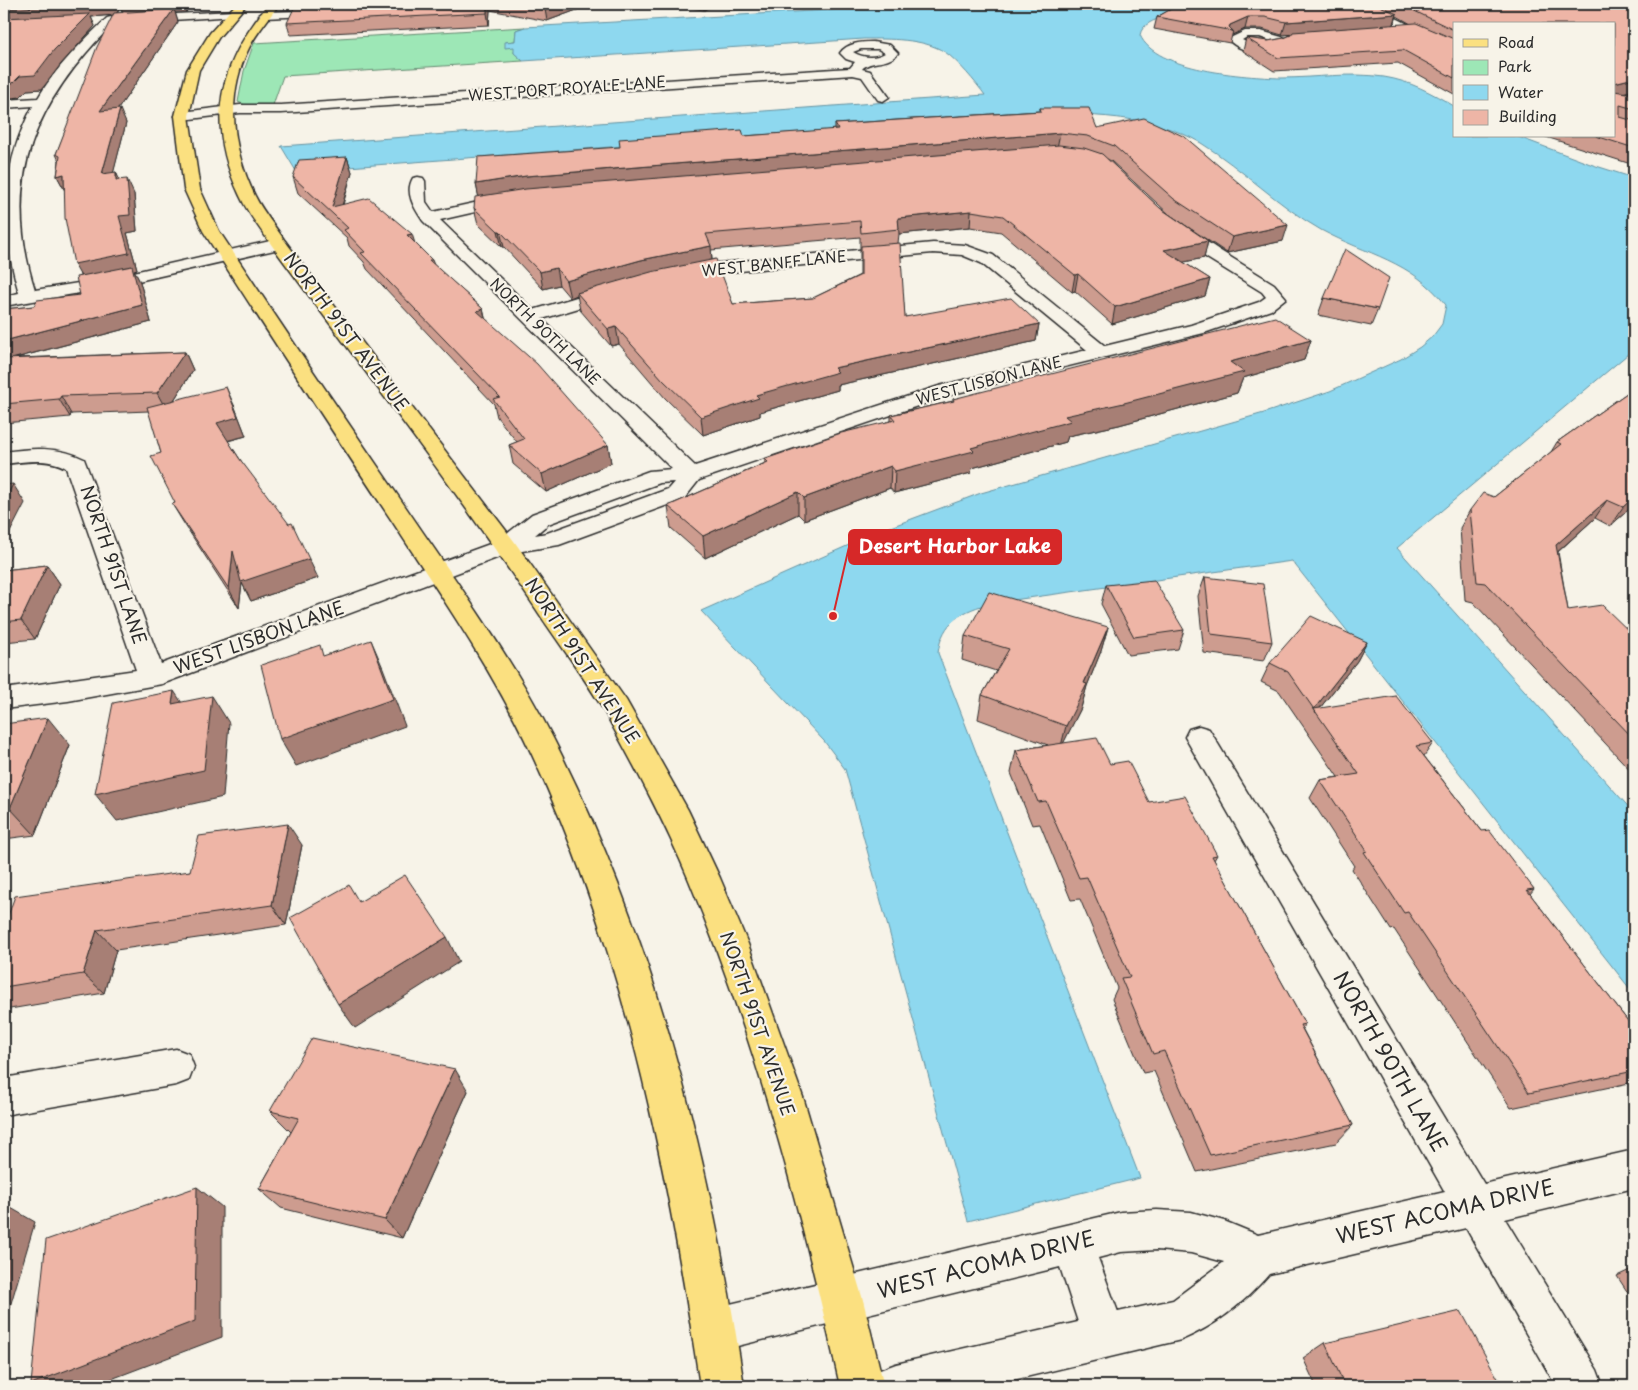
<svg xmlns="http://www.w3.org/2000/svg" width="1638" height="1390" font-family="'Playpen Sans',sans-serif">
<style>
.green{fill:#9de7b6;stroke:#648970}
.water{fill:#8ed8ef;stroke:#6693a1}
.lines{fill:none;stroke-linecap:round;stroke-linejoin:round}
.minor-casing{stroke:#2b2b2b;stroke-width:3}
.major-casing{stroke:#2b2b2b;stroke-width:3}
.minor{fill:#f7f3e8;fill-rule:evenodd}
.major{fill:#fbe080;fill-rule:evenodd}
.wall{fill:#cd9c8f;stroke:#2b2b2b;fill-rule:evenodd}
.shaded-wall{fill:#a77f74;stroke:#2b2b2b}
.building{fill:#eeb5a6;stroke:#2b2b2b}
.labels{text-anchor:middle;stroke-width:4.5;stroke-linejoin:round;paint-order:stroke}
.far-street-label{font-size:15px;fill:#2b2b2b;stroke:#f7f3e8}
.street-label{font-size:18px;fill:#2b2b2b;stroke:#f7f3e8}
.near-street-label{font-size:21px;fill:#2b2b2b;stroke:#f7f3e8}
.leader{fill:none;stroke:#d62828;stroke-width:2}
.callout-dot{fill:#d62828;stroke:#f7f3e8;stroke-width:2}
.callout{fill:#d62828;stroke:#d62828;stroke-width:2}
.callout-label{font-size:19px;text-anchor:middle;font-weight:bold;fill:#fff}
</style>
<rect width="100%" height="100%" fill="#f7f3e8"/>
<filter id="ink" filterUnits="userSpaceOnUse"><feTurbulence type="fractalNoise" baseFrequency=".02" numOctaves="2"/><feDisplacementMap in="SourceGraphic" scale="10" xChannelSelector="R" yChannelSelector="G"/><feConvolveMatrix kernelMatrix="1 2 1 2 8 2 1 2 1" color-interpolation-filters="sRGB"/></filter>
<g filter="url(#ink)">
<!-- green -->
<path class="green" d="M525 27 516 30 515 41 506 42 515 47 514 53 523 61 283 76 273 105 248 106 238 102 244 71 254 43Z"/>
<!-- water -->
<path class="water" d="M1016 4H1323L1164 17C1154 20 1142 24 1140 35 1155 71 1246 77 1281 78 1316 78 1349 72 1384 77 1410 81 1432 93 1454 106V136H1516L1593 165 1634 178V349L1397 548 1634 813V994L1292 561 992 603C963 610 942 621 938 653L1140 1178 968 1221 845 769 824 741 701 611 885 529 981 493 1264 413 1330 391 1401 359 1420 347 1433 336 1442 324 1446 305C1411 260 1367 255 1321 230 1277 205 1243 169 1201 143 1152 114 1085 114 1030 115L296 171 281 146 985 95C977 84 957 60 945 52 922 38 889 39 864 39L523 61 514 53V47L505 48V42L515 41 516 30 525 27 865 8 929 9Z"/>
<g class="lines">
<!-- minor casing -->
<g class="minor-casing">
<path id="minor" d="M1355 4H1368L1454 47V54L1356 6Z
M327 10 332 13 331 15 264 18 259 15 264 12Z
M232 11 237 14 236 16 140 22 135 19 140 16Z
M111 17 115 18 116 20 115 22C35 101 0 178 35 290L103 279 279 239 285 241 287 244 285 247 279 249 103 289 4 306V296L19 293C0 228 0 167 33 106L4 108V100L38 98C56 67 82 42 107 18Z
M1245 31H1261L1285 38 1289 44C1275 59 1240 54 1228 39ZM1247 37H1260L1277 43C1265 47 1252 46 1242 40Z
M873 42 890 45 898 53C888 66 871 59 862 69L870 71 889 97 883 101 878 100 862 77 853 75 281 113H240L182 120 175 116 182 112 240 105H281L850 68 855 62 846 59 840 53C847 43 861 42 873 42ZM861 49H878L885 53C875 59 863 58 853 52Z
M418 177 423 178 425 181 426 202 433 212 510 195 515 197 518 200 515 203 440 220 533 310 607 288 613 287 619 288 622 292 619 296 542 319 695 466 939 386 1087 350 981 263 962 255 933 253 719 273 682 280 676 279 673 275 676 271 719 263 933 243 965 245 993 255 1105 346 1191 325 1259 302 1266 297 1262 292 1207 258 1170 231 1168 228 1170 225H1182L1219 250 1274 284 1286 298 1271 310 1204 333 953 394 699 480 684 499 559 545 510 553 162 684 68 701 4 709V689L136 670 66 468C47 457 25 462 4 464V452C32 448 58 446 84 459L161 664 498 541 532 514 649 471 672 469 423 221C415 209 404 193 413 178ZM674 482 668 489 547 533 535 535 548 524 660 483Z
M1199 726 1209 729 1484 1184 1634 1150V1188L1505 1219 1597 1370 1603 1386H1556L1466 1228 1269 1274C1245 1302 1215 1326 1181 1340L988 1386H874L880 1370 896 1364 1078 1322 1060 1267 713 1352 698 1345 691 1330 698 1315 713 1308 1121 1212 1157 1210 1191 1212 1224 1221 1258 1235 1445 1192 1185 737 1189 729ZM1157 1250 1191 1253 1224 1262 1173 1300 1118 1312 1098 1258 1121 1252Z
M176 1049 189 1054 194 1067 189 1080 176 1085 4 1115V1078Z"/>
</g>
<!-- major casing -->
<g class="major-casing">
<path id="major" d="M236 4H247L219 37 199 70 189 116 200 189 219 231C281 325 344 417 407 509 458 584 512 658 553 738 656 939 711 1164 744 1386H700C667 1164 623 943 525 740 488 663 438 592 392 521 328 425 265 328 203 231L184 189 175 116 187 70 210 33Z
M269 4H279C269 19 257 32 249 48 225 96 232 149 255 196 263 212 275 226 285 241L514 541 626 700 688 810 720 878 748 944 804 1100 863 1300 884 1386H840C802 1215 756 1040 688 878 665 823 636 769 607 716 586 679 559 644 536 609 453 485 361 367 273 247 262 231 248 214 240 196 205 122 218 65 269 4Z"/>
</g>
<!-- minor -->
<use href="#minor" class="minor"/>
<!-- major -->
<use href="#major" class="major"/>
</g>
<!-- wall -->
<path class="wall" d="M4 4H192L186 12H175L178 22 118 109 126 123 113 173 116 172 119 180 134 194 137 231 127 233 137 269 134 270 140 282 151 322 16 358 185 352 193 370 174 400 234 405 246 436 228 441 318 578 251 601 242 583 239 608 183 522 172 504 175 503 161 453 149 411 71 414 70 417 4 423V309L34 306 80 295V276L65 190 57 176 59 161 56 154 113 15 91 17 95 26 61 64 42 89 27 90 20 97 4 99ZM121 8 123 12 117 13Z
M303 4H590V5L547 21 490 10 489 25 290 35 287 23 304 6Z
M668 4H716L704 10 668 5Z
M726 4H843L729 10Z
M1180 4H1634V90L1625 92 1634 94V165L1543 136H1614L1454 24V94L1398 63 1274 71 1243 51 1246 38 1268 41 1284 38 1292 34 1282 35 1262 29H1245L1232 35 1230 43 1154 29 1157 17ZM1397 16 1411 24 1394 25Z
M1040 108 1097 128 1283 241 1227 253 1170 215 1111 161 1107 159 1160 208 1208 241 1204 258 1183 262 1210 279 1205 296 1112 324 1075 291 1072 292 1001 232 970 227 899 234 898 243 905 317 1039 324 1036 341 838 385V390L760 412V416L703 435 665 398 619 344 611 346 580 310 577 295 570 298 559 285 543 289 504 247H502L478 224 474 208 479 197 476 184 744 136 835 130V124L1040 111ZM860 237V275L813 298 733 304 712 259 711 250Z
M347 157 352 172 343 205 415 243 432 260 434 265 483 309 485 318 608 445 611 463 546 492 513 464 509 445 517 442 497 417 494 404 367 269 364 262 349 246 347 238 298 193 293 177Z
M1324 298 1378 309 1371 326 1318 315Z
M1311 340 1304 360 1243 378 1237 393 1119 425 1068 436 1066 442 972 468 971 473 894 493 890 488 804 520 798 514 705 558 671 528 668 506 765 463V459L891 421V415L953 401V399Z
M1634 388V505L1610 526 1595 518 1558 552 1568 610 1634 636V774L1473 602 1465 600 1460 528 1470 510 1494 497 1551 452 1557 442Z
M47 565 60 584 35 639 4 642V570Z
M1205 577 1272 642 1264 661 1204 653 1198 596Z
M1106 585 1184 630 1178 649 1128 655 1101 604Z
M1108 627 1101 651 1087 686 1081 708 1063 743 1110 764 1149 802 1217 855 1214 860 1305 1024 1302 1028 1353 1125 1336 1143 1197 1172 1154 1071 1143 1073 1112 999 1117 988 1080 899 1071 900 1040 824 1032 825 1011 773 1016 750 1048 745 978 719 982 695 996 671 962 660 965 636Z
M1367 642 1357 661 1320 708 1433 743 1424 756 1482 831 1534 889 1530 894 1634 1029V1082L1511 1108 1394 929 1391 930 1352 869 1354 866 1310 798 1320 780 1338 777 1279 691 1261 682 1270 663Z
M4 724 70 745 35 835 4 839Z
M302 845 286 925 116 950 104 993 4 1010V927L190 871Z
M468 1091 402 1238 281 1208 259 1189 291 1132 270 1111Z
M1634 1268V1302L1617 1276Z
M1325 1343 1502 1386H1316L1303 1358Z"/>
<!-- shaded-wall -->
<path class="shaded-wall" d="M95 4H120L121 8 114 15 91 17 95 26 61 64 42 89 27 90 20 97 4 99V84L20 76 4 22V9Z
M183 4H192L186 12Z
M487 4H489L490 10 489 25 487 13Z
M560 4H590V5L547 21 545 9Z
M703 4H716L704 10Z
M174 9 178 22 107 125 100 111Z
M1397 14 1393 27 1282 35 1286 22Z
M1248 17 1245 29 1232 35 1233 31 1229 30 1230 25Z
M1634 78V90L1614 95V83Z
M4 100 9 110 4 115Z
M120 109 126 123 109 190 102 174Z
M1060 133 1057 148 479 199 476 184 526 176Z
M347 157 352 172 338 219 332 207Z
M116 172 123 188 116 180Z
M64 174 65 191 57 176Z
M127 179 134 194 137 231 127 233 137 269 134 270 140 282 151 322 4 361V341L142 305 83 280 74 264 119 216Z
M971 211 970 227 899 234 898 218Z
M1288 225 1283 241 1227 253 1232 237Z
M498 231H500L504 247H502Z
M412 234 417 250 407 235Z
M1208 241 1204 258 1160 267 1164 250Z
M711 246 712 262 577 293V295L570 298 566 281 641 260Z
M556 268 559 285 543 289 540 272Z
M1078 274 1075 291 1072 292 1075 275Z
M1210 279 1205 296 1112 324 1115 307Z
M483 309 487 326 477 311Z
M1039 324 1036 341 838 385V390L760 412V416L703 435 701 417 756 395 834 368Z
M616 327 619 344 611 346 608 329Z
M1311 340 1304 360 1243 378 1237 393 1119 425 1068 436 1066 442 972 468 971 473 894 493 895 471 971 448 1065 416 1230 362Z
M185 352 193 370 167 411 157 393Z
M226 387 234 405 246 436 226 441 217 423Z
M61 396 71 414 70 417 59 399Z
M608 445 611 463 546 492 542 474Z
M891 466 890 488 804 520V498Z
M13 484 25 503 4 544V501Z
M798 492V514L705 558 703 536Z
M1634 497V505L1610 526 1623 507Z
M1607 500 1595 518 1544 564 1556 545Z
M233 551 309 559 318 578 251 601 242 583 239 608 229 589Z
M47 565 60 584 35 639 21 620Z
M1108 627 1101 651 1087 686 1081 708 1060 750 1066 726Z
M371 640 383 668 405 726 296 766 280 739Z
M1367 642 1357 661 1316 713 1314 709Z
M174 691 192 718 172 704Z
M212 696 229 723 223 797 117 821 95 794Z
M48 718 70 745 35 835 10 808Z
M288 824 302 845 286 925 272 905Z
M97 930 116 950 104 993 83 974Z
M447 937 459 962 355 1028 338 1004Z
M455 1069 468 1091 402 1238 385 1220Z
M197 1187 222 1207V1337L93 1386H37L31 1384Z
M4 1204 35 1222 4 1327Z"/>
<!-- building -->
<path class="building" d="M4 4H95L4 9Z
M353 4H487V13L287 23 295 6Z
M518 4H560L545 9Z
M1180 4H1376L1397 14 1286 22 1265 17H1248L1230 25 1229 27 1233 31 1157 17Z
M1400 4H1629L1634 6V78L1614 83V24H1454V30Z
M174 9 100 111 120 109 102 174 116 172V180L127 179 130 215 119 216 129 253 74 264 65 218 64 174 57 176 60 156 56 154 97 47 114 13Z
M90 14 54 50 35 75 20 76 13 83 4 84V18Z
M1416 23 1454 39V78L1403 50 1278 58 1246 38 1268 41 1284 38 1291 35 1293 32Z
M1614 91 1634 94V109L1620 105V117L1634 121V148L1596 136H1614Z
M1040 108H1089L1097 128 1144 118 1185 137 1288 225 1232 237 1174 199 1114 146 1088 136 1060 133 526 176 476 184 478 157 620 147 619 139 742 130 744 136 838 129 835 124 1041 111Z
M1059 145 1084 148 1102 154 1160 208 1208 241 1164 250 1210 279 1115 307 1078 274 1075 275 1003 216 971 211 898 218 899 229 861 233 860 221 706 234 711 246 641 260 566 281 556 268 540 272 500 231H498L474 208 475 197 526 189Z
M347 157 332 207 369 198 412 234 407 235 432 260H429L483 309 477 311 537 364 608 445 542 474 509 445 524 439 493 399 500 397 361 253 365 252 344 230 348 228 293 177 299 160Z
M900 243 905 317 1011 298 1039 324 834 368 838 372 756 395 759 398 701 417 663 380 616 327 608 329 577 293 651 272 716 259 733 304 813 298 861 275V246Z
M1345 249 1389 278 1378 309 1324 298Z
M132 266 142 305 4 341V309L34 306 37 300 80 295 76 277Z
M1275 317 1311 340 1230 362 1244 372 1124 403 1065 416 1071 421 971 448 974 451 895 471 891 466 804 498 798 492 703 536 668 506 768 462 765 459 841 433 895 420 891 415 954 401 953 399Z
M185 352 157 393 61 396 59 399 4 404V359Z
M226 387 238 417 217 423 239 458 289 524 292 523 309 559 241 582 233 551 229 589 172 504 175 503 151 456 161 453 147 407Z
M1634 388V497L1623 507 1607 500 1556 545 1568 610 1602 605 1634 636V739L1485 583 1477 582 1470 510 1483 493 1494 497 1561 444 1557 442Z
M13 484 4 501V485Z
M47 565 21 620 4 622V570Z
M1205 577 1263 584 1272 642 1211 634Z
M1154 580 1184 630 1134 637 1106 585Z
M989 592 1108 627 1084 683 1087 684 1066 726 982 695 1009 649 965 636Z
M1311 616 1367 642 1314 709 1396 696 1433 743 1416 746 1482 831 1489 830 1534 889 1527 890 1634 1029V1071L1529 1093 1408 912 1404 913 1364 852 1367 851 1320 780 1359 774 1288 672 1270 663Z
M371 640 393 699 280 739 261 665 320 645 323 656Z
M174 691 172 704 212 696 204 770 95 794 113 703Z
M48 718 10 808 4 809V724Z
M1097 738 1110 764 1128 761 1149 802 1185 796 1217 855 1212 856 1305 1024 1300 1025 1353 1125 1210 1155 1164 1051 1153 1054 1121 978 1130 977 1087 877 1079 878 1046 801 1038 802 1016 750Z
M288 824 272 905 97 930 83 974 4 987V927L15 896 190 871 199 836Z
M405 875 447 937 338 1004 290 918 349 885 359 902Z
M312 1038 455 1069 385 1220 259 1189 299 1118 270 1111Z
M197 1187 195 1321 31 1384 46 1240Z
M1461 1311 1502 1386H1345L1325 1343Z"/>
</g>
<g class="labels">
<!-- far-street labels -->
<g class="far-street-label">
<text transform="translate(567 89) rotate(-4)" y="5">WEST PORT ROYALE LANE</text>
<text transform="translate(774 264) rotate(-6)" y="5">WEST BANFF LANE</text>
<text transform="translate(545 332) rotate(44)" y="5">NORTH 90TH LANE</text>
<text transform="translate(989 381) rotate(-15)" y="5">WEST LISBON LANE</text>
</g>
<!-- street labels -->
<g class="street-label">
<text transform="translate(346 332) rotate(53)" y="6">NORTH 91ST AVENUE</text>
<text transform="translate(113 565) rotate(71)" y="6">NORTH 91ST LANE</text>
<text transform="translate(259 638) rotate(-20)" y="6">WEST LISBON LANE</text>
<text transform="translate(582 661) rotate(57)" y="6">NORTH 91ST AVENUE</text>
<text transform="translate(757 1024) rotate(71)" y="6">NORTH 91ST AVENUE</text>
</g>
<!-- near-street labels -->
<g class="near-street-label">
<text transform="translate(1390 1062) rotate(60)" y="7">NORTH 90TH LANE</text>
<text transform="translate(1445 1212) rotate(-13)" y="7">WEST ACOMA DRIVE</text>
<text transform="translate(986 1265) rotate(-14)" y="7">WEST ACOMA DRIVE</text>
</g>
</g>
<!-- callouts -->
<path class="leader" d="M833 616L849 547"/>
<circle class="callout-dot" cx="833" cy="616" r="5"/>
<rect class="callout" x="849" y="530" width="212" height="34" rx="5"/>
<g class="callout-label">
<text x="955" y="553">Desert Harbor Lake</text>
</g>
<!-- margin -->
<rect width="1638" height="1390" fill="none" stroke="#f7f3e8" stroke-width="20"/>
<rect x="10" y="10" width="1618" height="1370" fill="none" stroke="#2b2b2b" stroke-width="2" filter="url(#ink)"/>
<!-- legend -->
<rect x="1453" y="22" width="162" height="115" fill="#f7f3e8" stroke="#a5a39c"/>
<rect x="1463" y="39" width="25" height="8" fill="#fbe080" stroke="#a5a39c"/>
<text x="1498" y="48" font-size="15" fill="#2b2b2b">Road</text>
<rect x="1463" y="60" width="25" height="15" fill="#9de7b6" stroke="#a5a39c"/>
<text x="1498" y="72" font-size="15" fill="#2b2b2b">Park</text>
<rect x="1463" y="85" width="25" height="15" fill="#8ed8ef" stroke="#a5a39c"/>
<text x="1498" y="98" font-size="15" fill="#2b2b2b">Water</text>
<rect x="1463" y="110" width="25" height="15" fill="#eeb5a6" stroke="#a5a39c"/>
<text x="1498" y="122" font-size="15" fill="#2b2b2b">Building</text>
</svg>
